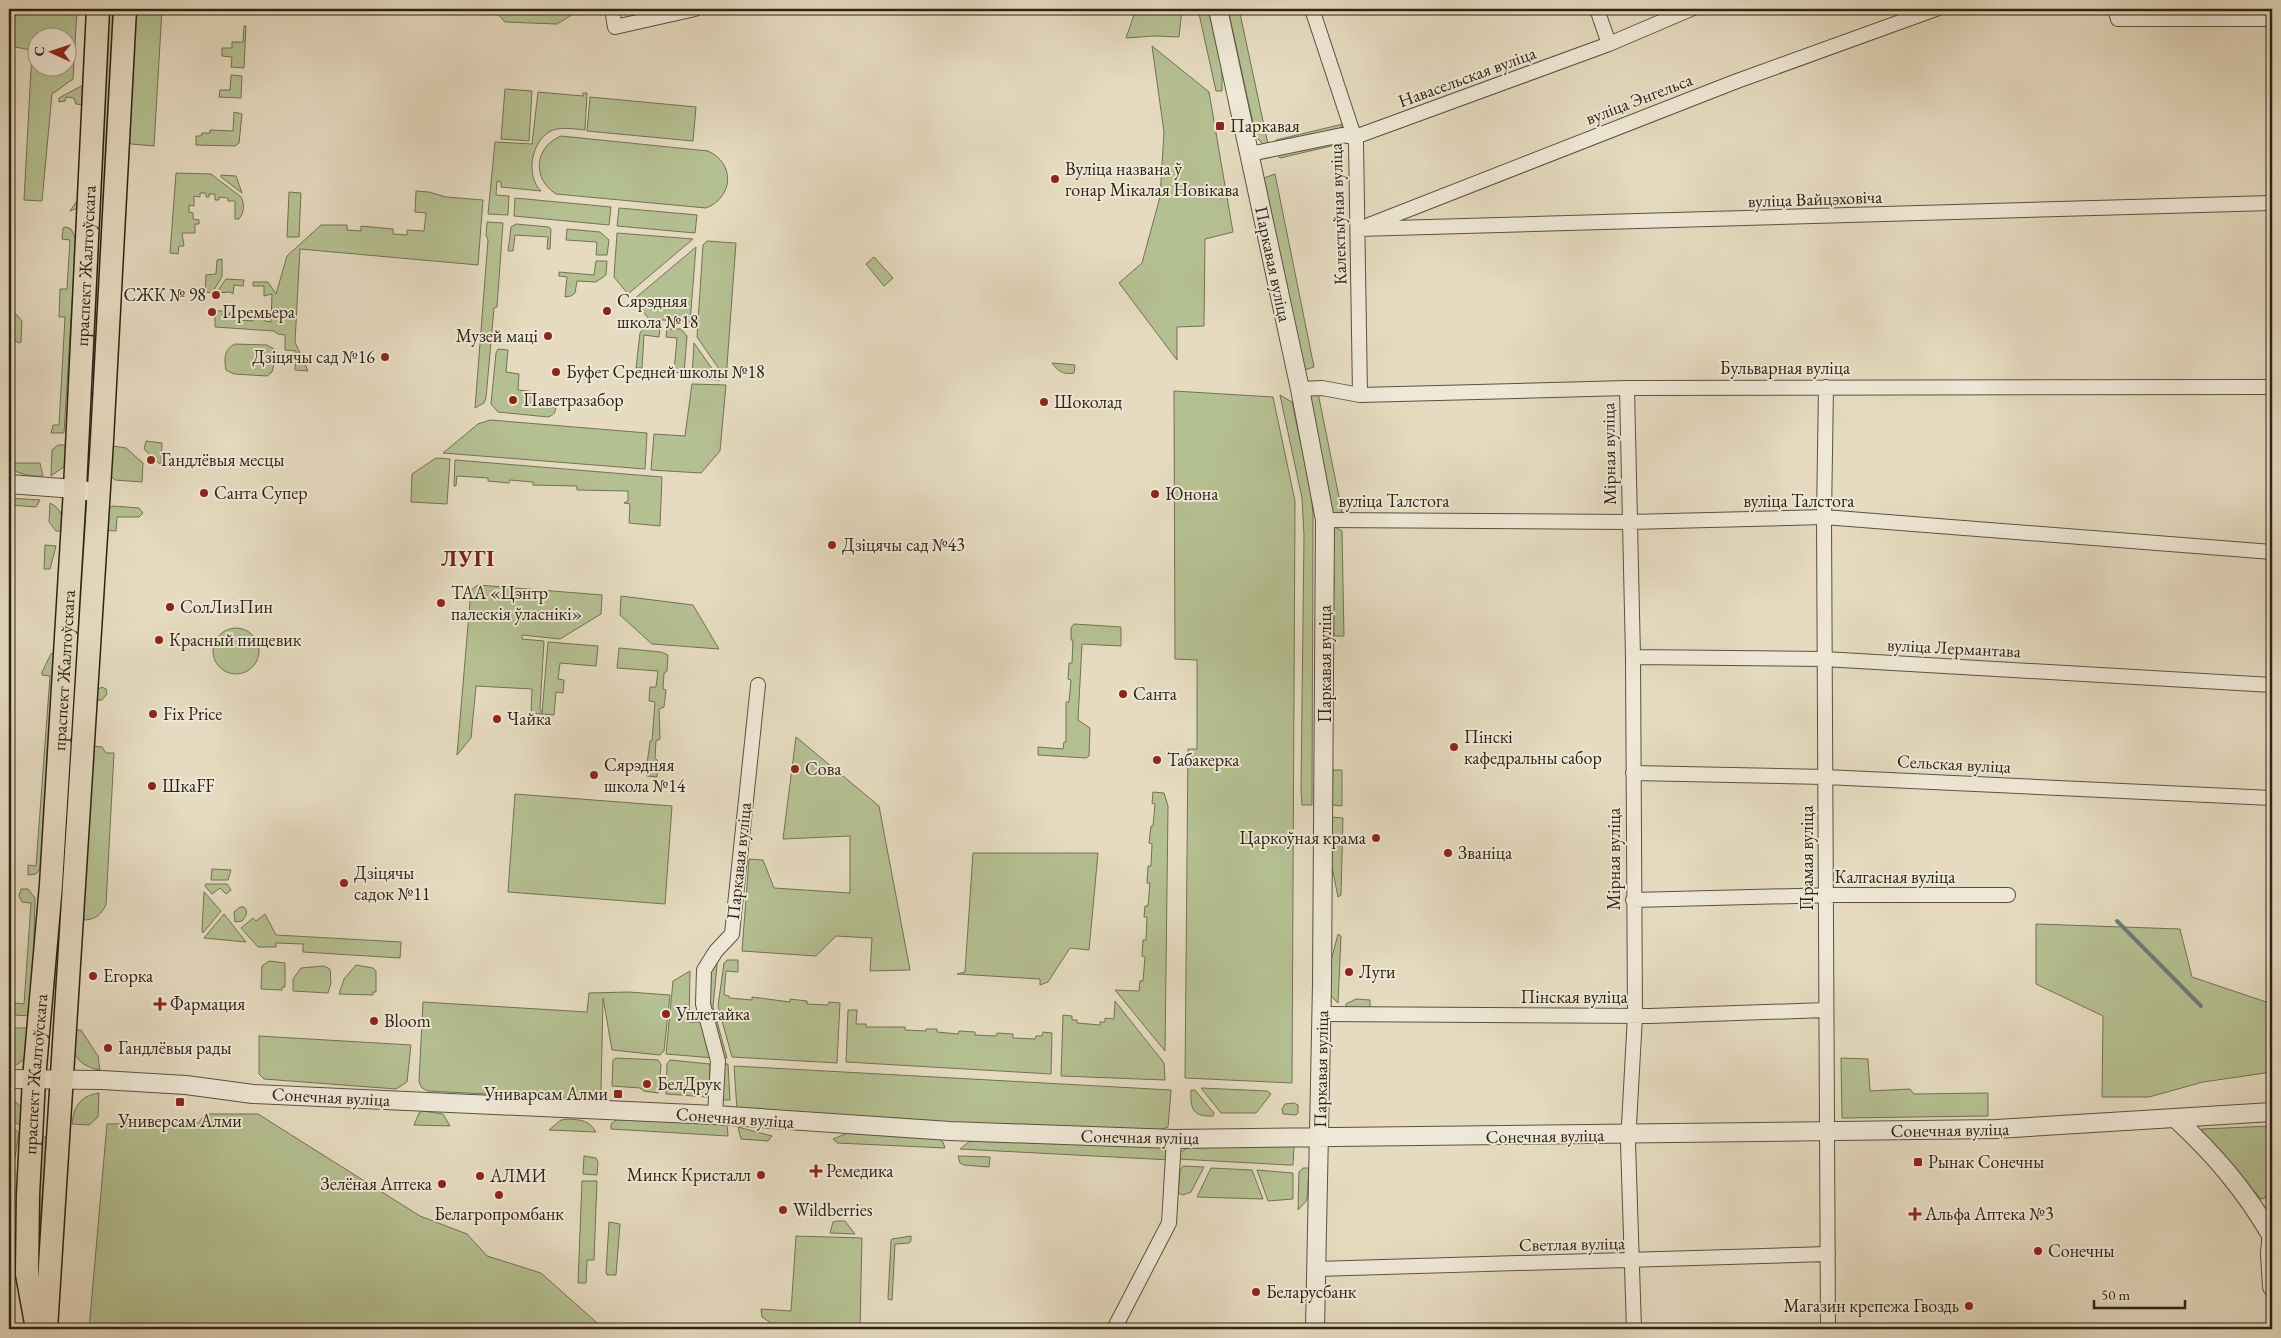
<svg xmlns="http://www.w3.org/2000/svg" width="2281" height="1338" font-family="'EB Garamond',serif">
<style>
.green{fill:#b5c092;stroke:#717254;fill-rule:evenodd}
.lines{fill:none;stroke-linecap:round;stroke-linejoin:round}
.stream{stroke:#6d7e78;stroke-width:4}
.minor-casing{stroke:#5b5141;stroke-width:16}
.tertiary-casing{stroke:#5b5141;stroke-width:20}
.primary-casing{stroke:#2d2317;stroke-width:25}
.minor{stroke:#efe8d6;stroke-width:14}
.tertiary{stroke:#efe8d6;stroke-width:18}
.primary{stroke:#e6dbc0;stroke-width:22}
.poi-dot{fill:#8f2418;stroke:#efe8d6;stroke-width:2}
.labels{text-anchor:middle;stroke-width:4;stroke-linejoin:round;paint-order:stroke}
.street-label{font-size:18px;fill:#2d2317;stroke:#efe8d6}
.poi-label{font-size:18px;fill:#2d2317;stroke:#efe8d6;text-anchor:start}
.district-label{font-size:22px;font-weight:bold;letter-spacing:1px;fill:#7a1f14;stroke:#efe8d6}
</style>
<rect width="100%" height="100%" fill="#e6dbc0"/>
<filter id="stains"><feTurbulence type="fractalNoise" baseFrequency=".004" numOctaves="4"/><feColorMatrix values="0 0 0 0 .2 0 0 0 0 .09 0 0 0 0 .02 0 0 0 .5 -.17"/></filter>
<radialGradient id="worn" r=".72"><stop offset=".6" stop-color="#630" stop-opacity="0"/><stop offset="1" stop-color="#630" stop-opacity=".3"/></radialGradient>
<!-- green -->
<path class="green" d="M9 9H77L73 79 52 94 42 201 24 200 32 50 9 46ZM38 38H68V68H38Z
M108 9H120L96 378H93V375L96 292 94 257Z
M133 9H162L154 146 131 144 127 140Z
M493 9H536L575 13 557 24 505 22Z
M1136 9H1182L1179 37 1154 36 1126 38Z
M1198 9H1208L1222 69V91H1216Z
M1228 9H1239L1268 144H1263L1256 137Z
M244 26H246L244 68 231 67 232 57 222 56V48H232V42H243Z
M1152 46 1209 92 1233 232 1205 239 1204 326 1177 327V360L1119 283 1142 263 1160 197 1164 132Z
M231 75 242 76 241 98 219 97 220 90H230Z
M85 84 80 207 70 211 79 198 83 105 76 104 74 98 66 97 65 101 59 102V98Z
M505 89 532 91 529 141 501 139Z
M538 92 583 96V93H587L585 130C575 129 563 127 553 130 531 139 525 176 541 191L501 187V182L497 181 496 195 509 196 508 215 488 214 495 142 532 144Z
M590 97 696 107 693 141 587 131Z
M234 112 242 114 239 143 235 146 196 145V136H201L202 133H210V130L233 131Z
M1343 124 1340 129 1274 142 1276 140Z
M561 136 708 151C735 163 734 197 706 208L556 194C532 179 534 147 561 136Z
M1345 141 1344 143 1280 158 1276 154Z
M176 173 211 174 241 197C245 204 244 213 239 219H235V201H228V198L219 197V200H215V194H209V197H206V193H200V197L194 196V206L189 205V212L193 213V219L199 220V224H195V233H182L184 246H179L178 254 170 253Z
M1275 174 1314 367 1304 370 1264 178Z
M221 175 236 176 242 193 221 177Z
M416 191 429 192 446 197 483 200 478 265 300 249 295 342 308 371 295 370 296 351 285 350V335L278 334 274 331 215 327V311H223V317H229V313H234V316H241V320L253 321 254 317H260L261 315H265V321L271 322 272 294 264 296V286H253V282H268L276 294 287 256 321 225H347V230L361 231V226L393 229V234L407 235V230L424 231 426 213 415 212Z
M289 192 301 193 299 237H287Z
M515 198 611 207 609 225 514 216Z
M619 208 697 215 695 233 617 226Z
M487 222 503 223 497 307 494 308 486 398 484 403 475 408 488 240 486 235Z
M516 224 549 227 551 229 550 249H547L548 237 515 235 513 251H508L511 227Z
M66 227 71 229 76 239 64 433H51L53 425H59L65 317H59L60 289H67L70 240 62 239 63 228Z
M567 229 600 232 609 240 607 255H596L597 242 566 240Z
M617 233 693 239 628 294 614 277Z
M707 241 736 243 726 379 697 337 703 245Z
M696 247 690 322 649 319 633 300Z
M874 257 893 278 884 286 866 264Z
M222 259V277L212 293 205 292 206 275 216 274 217 260Z
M596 261H607L606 275 596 282 577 281 575 293 571 296 565 297 567 277 559 276V272L594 275Z
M226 279 244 280 243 286 234 285 233 294 230 292 216 293Z
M9 313H15L22 321 21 342 18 343 9 333Z
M646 326 660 327 659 337 644 335 642 368H636L640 333Z
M667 329H681L687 336 684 373 674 372 677 338 666 337Z
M694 343 720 380 692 378Z
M235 344 267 345 274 349 276 355 272 372 267 376 234 374 226 370C224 359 224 349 235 344Z
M498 349 508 350 506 372 519 374 518 390 537 392 534 405 556 407C555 413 554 415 548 417L498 412 491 404 496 353Z
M1052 363 1075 365 1074 373C1063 375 1058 371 1052 363Z
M692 384 726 385 720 451 701 473 651 470 654 434 685 436Z
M1174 391 1273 397 1295 501 1292 1083 1185 1078 1188 749H1197V660L1175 659Z
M1318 393 1342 512 1335 514 1331 510 1309 394Z
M1280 395 1292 402 1311 492 1313 514 1312 805H1302L1301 790 1304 535 1302 498Z
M490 420 647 433 645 469 443 453 478 424Z
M146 441 162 443 161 465 144 449Z
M58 445H69L65 466 51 476 52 450Z
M107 445 126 448 143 463 142 482 115 480 106 472Z
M436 458 450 459 447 504 411 502 412 474Z
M455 460 662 477 660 526 629 523 630 504 624 503 628 501V491L577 490V486L533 485V482L510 480 509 483 488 481V478L457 476 456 486H454Z
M10 463H40L43 476C32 477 20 474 11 469Z
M9 498 40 500 36 507 9 505Z
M50 503C62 509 63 518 65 531H56L49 522Z
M113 506 139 508 143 513 139 517H117L116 531 99 530 107 509Z
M1333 526 1342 531 1344 636H1335L1332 628 1334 581 1331 528Z
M45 545 56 546 50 569H44Z
M478 585 602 595 601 614 560 639 522 635V639L544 641 540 709 542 713 548 642 598 646 596 666 560 663 558 679 564 680 563 693 556 692 554 715 531 713 532 689 476 686 471 738 457 755 471 590Z
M621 596 693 605 719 649 652 644 620 615Z
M1074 624 1121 627V646L1082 644 1078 720 1090 728 1089 756 1086 758 1038 755V747L1063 749 1064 742H1066V702H1069L1071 680 1068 679 1069 663H1072L1073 640H1071V628Z
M213 651a23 23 0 1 1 46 0a23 23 0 1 1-46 0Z
M619 648 661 652 668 655 667 671 664 673 663 689 666 690 664 707 659 709 660 739 656 741 655 758 658 761 657 777 647 776C646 763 649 753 650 741H652L655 702 649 701 650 687H656L658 671 617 668Z
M54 652 57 657 40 869 36 874 28 875V865L36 866 50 676 42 675V672L51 654Z
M102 687 106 689 107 694 102 700H95L93 746 102 747 106 753H114L106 905C100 916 95 920 82 920L93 692Z
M796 737 879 806 910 970 870 971 872 938 836 936 816 956 742 951 749 859 763 860 774 888 850 893V836L783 839Z
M1333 770H1342V806L1332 805Z
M1153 792 1164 793 1168 806 1165 1051 1115 990 1139 991 1140 981H1143L1145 957 1142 956 1143 940H1146L1147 917H1144L1145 906H1148L1150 883H1147L1148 866H1151L1152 844 1149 843 1151 826H1153L1155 804 1152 803Z
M515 794 672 806 665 904 508 892Z
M1332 817 1343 818 1341 895 1338 897 1331 862Z
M973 853H1098L1089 950 1070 948 1048 982 1040 985V979L957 974 965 972Z
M212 869 231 870 228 880H211Z
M206 884H227L231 890 226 894 220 888 212 894 205 886Z
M21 889H28L35 898 32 1016 13 1015 15 1003 24 1004 31 903 22 902 19 896Z
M204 892 221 911 203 933 202 930Z
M240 907H244C249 912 246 916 242 921L235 922 234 912Z
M224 914 246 942 204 938Z
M265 914 276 935 401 942 400 958 303 952V944L276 943V947H258L241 928 253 918 256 921Z
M2036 924 2180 929 2192 977 2272 1004V1072L2203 1082 2149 1097H2102L2103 1016 2036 984Z
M1338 934 1341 936 1338 1003 1328 993 1331 961Z
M718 955 713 1007 727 1058 721 1057C712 1020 699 992 718 955Z
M727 960H738V972L726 971 724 995 729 996V998L752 1000V997L790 1002V999L807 1001V1004L828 1005 829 1002 840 1003 837 1063 732 1057 718 1006 724 963Z
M269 961 285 963V987H282V990L261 989 262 966Z
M356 965 373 968 376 971V992H373V995L339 994 344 979Z
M324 966 330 969 331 983 328 993 293 991V979L301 968Z
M690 971 689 1022H700L704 1025 714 1058 666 1054 673 981Z
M629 992 670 995 664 1051 660 1055 612 1050 603 998 601 1091 587 1096 567 1098 428 1091 422 1088 419 1082 423 1002 587 1012 589 993Z
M1356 999 1370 1000V1009H1350L1346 1007V1004Z
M1115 1001 1164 1063 1165 1080 1061 1076 1063 1015 1072 1016V1020H1077V1023L1100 1025V1022H1105V1018L1114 1019Z
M848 1010H857L856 1024H866V1027H905V1030L926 1031V1029H937V1032L958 1034 959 1031 975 1032V1035L996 1036 997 1033 1013 1034V1038L1035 1039 1036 1036H1042L1043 1032 1052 1033 1051 1074 846 1062Z
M15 1028H31L25 1059 9 1070V1039Z
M73 1030H81L98 1056 100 1070C75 1065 72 1053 73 1030Z
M259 1036 411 1045 407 1082 396 1089 264 1079 259 1074Z
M616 1058 658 1060 661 1065 658 1093 644 1091 640 1088 612 1086 613 1060Z
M1841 1058 1868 1059 1870 1091 1910 1089 1914 1094 1988 1093V1116L1842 1118Z
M670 1060 710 1064 709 1095 707 1097 666 1094 667 1064Z
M721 1064H728L730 1100H720Z
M734 1066 1171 1090 1168 1127 1155 1131 1021 1128 897 1118 737 1110Z
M1201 1088 1267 1091 1271 1094 1256 1113H1221Z
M1191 1090H1195L1214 1113 1213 1116C1193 1117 1190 1109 1191 1090Z
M99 1093 98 1117 89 1125 72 1124C74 1106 80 1096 99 1093Z
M9 1096 21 1107 20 1125 9 1119Z
M1294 1103 1298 1105V1113L1296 1115 1283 1114 1282 1109 1285 1104Z
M423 1111 443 1114 450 1126 414 1125 419 1113Z
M206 1114H258L420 1216 467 1234 487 1256 541 1273 604 1329H89L107 1124 198 1123Z
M619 1118 727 1124 728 1136 611 1129V1124Z
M568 1119C581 1120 589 1120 596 1132L549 1130 561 1120Z
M10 1125 19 1133 14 1163 9 1144Z
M2272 1126V1182L2265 1198 2261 1199 2202 1134V1129Z
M738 1127 772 1136 768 1141 741 1139Z
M848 1133 939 1139 943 1142 945 1148 837 1143 833 1139Z
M40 1137H47L35 1289Z
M970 1141 1159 1147 1169 1153 1171 1160 960 1149Z
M1191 1145 1294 1146 1293 1165H1289L1178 1159V1154Z
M584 1156 596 1158 598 1162 597 1175 583 1174Z
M958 1156 990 1157 989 1167 964 1165 960 1163Z
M1183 1166 1204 1167 1191 1192 1183 1195 1178 1193 1180 1170Z
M1211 1168 1252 1170 1263 1199 1197 1197Z
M1303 1168H1309L1307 1200 1298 1210 1299 1172Z
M1257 1170 1293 1173V1199L1268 1201Z
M582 1181H597L594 1260H587L586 1283H578Z
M837 1221H845L855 1234 830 1233 833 1222Z
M609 1222 620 1224 616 1275H607L606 1272Z
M796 1236 862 1238 860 1329H780L762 1317 761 1309 791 1311Z
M911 1236V1241L909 1243 895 1244 892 1300 888 1299 891 1241 892 1239Z"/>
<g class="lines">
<!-- stream -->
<path class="stream" d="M2117 921 2201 1006"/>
<!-- minor casing -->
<g class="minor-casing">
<path id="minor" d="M612 9 615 27 695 9
M1312 9 1356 142 1360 395
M1597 9 1609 44
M2115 9 2118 19H2272
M1250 154 1342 135 1355 137 1609 44 1691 9
M1369 225 1737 81 1936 9
M1358 229 2272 203
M1826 387 1824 517 1828 1329
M1627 388 1633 657 1635 1016 1628 1143 1634 1329
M1300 389 1322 388 1360 395 1627 388 2272 387
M1325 520 1629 522 1824 517 2272 552
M1633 657 1824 659 2272 685
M1633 773 1825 777 2272 798
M1633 900 1835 895H2008
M1322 1014 1650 1016 1826 1010
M715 1115 718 1061 703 1004 704 970 716 951 732 934 758 685
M1316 1269 1828 1254
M1114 1329 1169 1223 1174 1139"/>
</g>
<!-- tertiary casing -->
<g class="tertiary-casing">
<path id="tertiary" d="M1218 9 1300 389 1325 520 1322 984 1315 1329
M9 484 75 489 99 493
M9 1079 102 1080 186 1085 253 1094 715 1115 950 1131 1174 1139 1997 1129 2272 1112
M2175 1118C2214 1154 2244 1189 2271 1235
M2272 1230 2270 1253 2272 1287"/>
</g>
<!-- primary casing -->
<g class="primary-casing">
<g id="primary">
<path id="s1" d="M37 1329 27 1274 28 1195 34 1079 51 885 75 489 98 9"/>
<path d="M46 1329 102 440 125 9"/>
</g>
</g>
<!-- minor -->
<use href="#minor" class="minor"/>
<!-- tertiary -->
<use href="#tertiary" class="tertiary"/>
<!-- primary -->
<use href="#primary" class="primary"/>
</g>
<!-- markers -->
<g class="poi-dot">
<rect x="1215" y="121" width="10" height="10" rx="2.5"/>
<circle cx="1055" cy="179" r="5"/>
<circle cx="216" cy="295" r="5"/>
<circle cx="607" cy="311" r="5"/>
<circle cx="212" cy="312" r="5"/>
<circle cx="548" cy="336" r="5"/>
<circle cx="385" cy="357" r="5"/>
<circle cx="556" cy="372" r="5"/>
<circle cx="513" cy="400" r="5"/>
<circle cx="1044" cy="402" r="5"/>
<circle cx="151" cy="460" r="5"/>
<circle cx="204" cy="493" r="5"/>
<circle cx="1155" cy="494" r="5"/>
<circle cx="832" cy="545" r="5"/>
<circle cx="441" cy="603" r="5"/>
<circle cx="170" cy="607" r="5"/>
<circle cx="159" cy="640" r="5"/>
<circle cx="1123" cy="694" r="5"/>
<circle cx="153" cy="714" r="5"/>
<circle cx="497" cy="719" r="5"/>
<circle cx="1454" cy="747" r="5"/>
<circle cx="1157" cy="760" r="5"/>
<circle cx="795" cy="769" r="5"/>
<circle cx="594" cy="775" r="5"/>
<circle cx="152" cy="786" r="5"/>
<circle cx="1376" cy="838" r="5"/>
<circle cx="1448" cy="853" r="5"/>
<circle cx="344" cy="883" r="5"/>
<circle cx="1349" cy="972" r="5"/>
<circle cx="93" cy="976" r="5"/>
<path d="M157.5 996.5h5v5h5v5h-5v5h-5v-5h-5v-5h5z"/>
<circle cx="666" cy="1014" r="5"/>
<circle cx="374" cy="1021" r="5"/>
<circle cx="108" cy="1048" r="5"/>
<circle cx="647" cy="1084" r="5"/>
<rect x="613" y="1089" width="10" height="10" rx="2.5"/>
<rect x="175" y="1097" width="10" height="10" rx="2.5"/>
<rect x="1913" y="1157" width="10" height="10" rx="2.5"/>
<path d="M813.5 1163.5h5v5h5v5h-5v5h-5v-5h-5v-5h5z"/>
<circle cx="761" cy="1175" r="5"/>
<circle cx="480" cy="1176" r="5"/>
<circle cx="442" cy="1184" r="5"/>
<circle cx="499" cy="1195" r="5"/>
<circle cx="783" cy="1210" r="5"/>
<path d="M1912.5 1206.5h5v5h5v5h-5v5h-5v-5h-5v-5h5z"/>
<circle cx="2038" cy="1251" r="5"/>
<circle cx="1256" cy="1292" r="5"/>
<circle cx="1969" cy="1306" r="5"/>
</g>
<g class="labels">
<!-- street labels -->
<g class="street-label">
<text transform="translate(1467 77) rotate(-20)" y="6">Навасельская вуліца</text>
<text transform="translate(1639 99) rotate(-21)" y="6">вуліца Энгельса</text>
<text transform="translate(1815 199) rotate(-2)" y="6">вуліца Вайцэховіча</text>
<text transform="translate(1338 214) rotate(-92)" y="6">Калектыўная вуліца</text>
<text transform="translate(1273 264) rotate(78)" y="6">Паркавая вуліца</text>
<text dy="6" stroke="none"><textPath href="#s1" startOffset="1066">праспект Жалтоўскага</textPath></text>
<text x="1785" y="374">Бульварная вуліца</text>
<text transform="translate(1609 454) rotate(-91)" y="6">Мірная вуліца</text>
<text x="1394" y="507">вуліца Талстога</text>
<text x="1799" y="507">вуліца Талстога</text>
<text transform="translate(1954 648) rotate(3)" y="6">вуліца Лермантава</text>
<text transform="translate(1325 664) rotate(-90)" y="6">Паркавая вуліца</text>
<text dy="6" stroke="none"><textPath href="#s1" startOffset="661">праспект Жалтоўскага</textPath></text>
<text transform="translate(1954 764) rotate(3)" y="6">Сельская вуліца</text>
<text transform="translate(1807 858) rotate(-90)" y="6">Прамая вуліца</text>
<text transform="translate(1614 859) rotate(-90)" y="6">Мірная вуліца</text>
<text transform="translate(739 861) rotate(-84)" y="6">Паркавая вуліца</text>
<text x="1895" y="883">Калгасная вуліца</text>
<text x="1574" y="1003">Пінская вуліца</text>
<text transform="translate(1321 1069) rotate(-89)" y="6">Паркавая вуліца</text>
<text dy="6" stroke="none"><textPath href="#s1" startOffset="256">праспект Жалтоўскага</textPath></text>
<text transform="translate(331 1097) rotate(3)" y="6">Сонечная вуліца</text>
<text transform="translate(735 1118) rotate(4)" y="6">Сонечная вуліца</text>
<text transform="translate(1950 1130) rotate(-1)" y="6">Сонечная вуліца</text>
<text transform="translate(1545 1136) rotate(-1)" y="6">Сонечная вуліца</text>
<text transform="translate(1140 1137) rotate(1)" y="6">Сонечная вуліца</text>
<text transform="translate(1572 1244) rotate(-1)" y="6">Светлая вуліца</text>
</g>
<!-- poi labels -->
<g class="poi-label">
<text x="1230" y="132">Паркавая</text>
<text x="1065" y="175">Вуліца названа ў<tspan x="1065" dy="21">гонар Мікалая Новікава</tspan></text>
<text x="206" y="301" text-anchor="end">СЖК № 98</text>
<text x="617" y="307">Сярэдняя<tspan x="617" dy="21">школа №18</tspan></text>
<text x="222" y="318">Премьера</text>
<text x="538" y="342" text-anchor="end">Музей маці</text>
<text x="375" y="363" text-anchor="end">Дзіцячы сад №16</text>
<text x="566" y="378">Буфет Средней школы №18</text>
<text x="523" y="406">Паветразабор</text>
<text x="1054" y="408">Шоколад</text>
<text x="161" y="466">Гандлёвыя месцы</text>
<text x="214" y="499">Санта Супер</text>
<text x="1165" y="500">Юнона</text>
<text x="842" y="551">Дзіцячы сад №43</text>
<text x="451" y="599">ТАА «Цэнтр<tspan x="451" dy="21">палескія ўласнікі»</tspan></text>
<text x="180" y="613">СолЛизПин</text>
<text x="169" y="646">Красный пищевик</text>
<text x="1133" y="700">Санта</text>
<text x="163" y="720">Fix Price</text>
<text x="507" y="725">Чайка</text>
<text x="1464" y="743">Пінскі<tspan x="1464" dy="21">кафедральны сабор</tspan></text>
<text x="1167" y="766">Табакерка</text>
<text x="604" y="771">Сярэдняя<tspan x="604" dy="21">школа №14</tspan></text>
<text x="805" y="775">Сова</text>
<text x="162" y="792">ШкаFF</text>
<text x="1366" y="844" text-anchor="end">Царкоўная крама</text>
<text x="1458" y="859">Званіца</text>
<text x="354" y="879">Дзіцячы<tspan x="354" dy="21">садок №11</tspan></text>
<text x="1359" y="978">Луги</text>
<text x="103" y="982">Егорка</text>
<text x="170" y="1010">Фармация</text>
<text x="676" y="1020">Уплетайка</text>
<text x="384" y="1027">Bloom</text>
<text x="118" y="1054">Гандлёвыя рады</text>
<text x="657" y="1090">БелДрук</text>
<text x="608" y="1100" text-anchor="end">Униварсам Алми</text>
<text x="180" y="1127" text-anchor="middle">Универсам Алми</text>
<text x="1928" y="1168">Рынак Сонечны</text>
<text x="826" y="1177">Ремедика</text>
<text x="751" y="1181" text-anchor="end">Минск Кристалл</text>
<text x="490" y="1182">АЛМИ</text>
<text x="432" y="1190" text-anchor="end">Зелёная Аптека</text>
<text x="793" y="1216">Wildberries</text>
<text x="499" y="1220" text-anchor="middle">Белагропромбанк</text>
<text x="1925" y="1220">Альфа Аптека №3</text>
<text x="2048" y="1257">Сонечны</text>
<text x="1266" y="1298">Беларусбанк</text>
<text x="1959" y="1312" text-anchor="end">Магазин крепежа Гвоздь</text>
</g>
<!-- district labels -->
<g class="district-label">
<text x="468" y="566">ЛУГІ</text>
</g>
</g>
<!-- margin -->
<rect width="2281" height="1338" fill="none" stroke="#e6dbc0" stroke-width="30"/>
<rect x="10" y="10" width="2261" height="1318" fill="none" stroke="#2d2317" stroke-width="2.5"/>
<rect x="15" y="15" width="2251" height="1308" fill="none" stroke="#2d2317"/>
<!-- north arrow -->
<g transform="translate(52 52) rotate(273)"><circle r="24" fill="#efe8d6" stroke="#a1998a"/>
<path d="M0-4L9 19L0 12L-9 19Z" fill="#8f2418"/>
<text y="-8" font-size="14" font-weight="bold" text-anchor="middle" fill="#2d2317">С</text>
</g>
<!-- scale -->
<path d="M2094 1300v8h91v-8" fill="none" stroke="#2d2317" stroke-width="2.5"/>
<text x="2101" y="1300" font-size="15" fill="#2d2317" stroke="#efe8d6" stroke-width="4" paint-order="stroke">50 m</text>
<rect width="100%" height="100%" filter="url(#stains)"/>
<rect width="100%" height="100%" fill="url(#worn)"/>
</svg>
